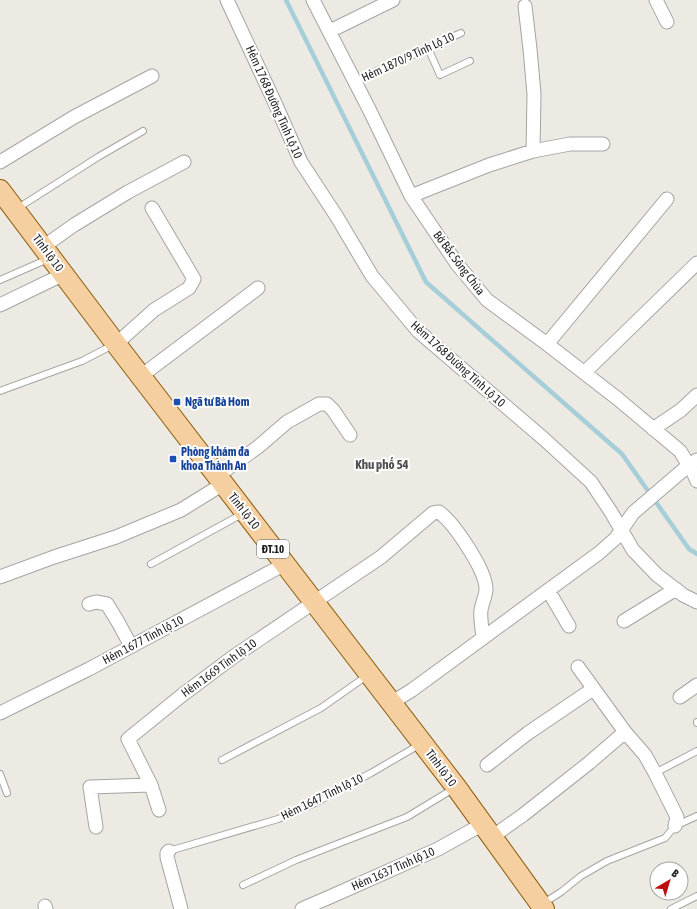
<svg xmlns="http://www.w3.org/2000/svg" width="697" height="909" font-family="'Asap Condensed',sans-serif">
<style>
.lines{fill:none;stroke-linecap:round;stroke-linejoin:round}
.stream{stroke:#a6ced8;stroke-width:4.5}
.lane-casing{stroke:#a4a4a4;stroke-width:8}
.street-casing{stroke:#a4a4a4;stroke-width:15}
.primary-casing{stroke:#8c5e0a;stroke-width:22}
.lane{stroke:#fff;stroke-width:6}
.street{stroke:#fff;stroke-width:13}
.primary{stroke:#f5cfa0;stroke-width:20}
.transit-dot{fill:#1a4fb4;stroke:#fff;stroke-width:1.5}
.labels{text-anchor:middle;stroke-width:4;stroke-linejoin:round;paint-order:stroke}
.shield{fill:#fff;stroke:#616161;stroke-width:1}
.shield-label{font-size:11px;font-weight:bold;fill:#1d1d1d}
.street-label{font-size:12px;fill:#1d1d1d;stroke:#fff}
.transit-label{font-size:12px;font-weight:bold;fill:#164399;stroke:#fff;text-anchor:start}
.neighbourhood-label{font-size:13px;font-weight:bold;fill:#505050;stroke:#fff}
</style>
<rect width="100%" height="100%" fill="#edeae3"/>
<g class="lines">
<!-- stream -->
<path class="stream" d="M286 0 426 282 622 454 689 549 697 554"/>
<!-- lane casing -->
<g class="lane-casing">
<path id="lane" d="M428 48 440 75 470 61
M355 81 461 33
M18 208 98 157 143 131
M0 280 48 259
M0 391 82 361 113 345
M151 564 242 514
M697 722V723
M222 760 321 708 368 675
M655 773 697 751
M0 774 7 793
M169 851 278 819 315 803 371 773 419 745
M243 885 296 860 407 817 453 789
M542 904 561 892 581 876 607 861 665 838 675 826 697 816
M671 909 697 896"/>
</g>
<!-- street casing -->
<g class="street-casing">
<path id="street" d="M227 0 275 103 301 162 337 217 372 276 418 331 544 439 591 482 611 512 633 550 657 575 683 595 697 602
M313 0 370 111 411 196 457 264 487 300 547 344 618 399 680 451 693 472 697 481
M656 0 667 22
M525 6 530 49 534 94 533 151
M330 31 393 0
M0 162 74 117 152 76
M411 196 489 165 533 151 570 144H603
M43 247 74 225 128 192 184 162
M0 305 64 274
M116 344 154 310 189 288 194 279 152 208
M547 344 667 199
M584 373 697 263
M141 376 258 288
M653 429 681 410 697 395
M217 476 258 447 287 422 319 404H327L333 410 350 435
M0 577 54 557 116 537 181 510 223 484
M548 590 569 626
M89 604 96 602 107 604 118 622 131 646
M624 621 676 589
M578 667 625 732 645 755 655 773 677 817 675 826
M680 697 697 685
M391 703 412 690 599 553 616 538 633 513 689 465 697 460
M0 713 89 669 285 564
M487 765 528 733 593 689
M159 810 151 785 128 739 181 696 233 657 381 557 433 513 439 512C454 523 486 570 486 589 486 596 482 603 481 610 480 618 482 628 483 637
M96 827 90 787 151 785
M492 837 523 815 589 763 625 732
M169 851 167 853V857L181 909
M45 906 46 909
M302 909 332 896 438 849 483 824"/>
</g>
<!-- primary casing -->
<g class="primary-casing">
<path id="primary" d="M0 190 116 344 456 787 544 909"/>
</g>
<!-- lane -->
<use href="#lane" class="lane"/>
<!-- street -->
<use href="#street" class="street"/>
<!-- primary -->
<use href="#primary" class="primary"/>
</g>
<!-- markers -->
<g class="transit-dot">
<rect x="173" y="398" width="8" height="8" rx="2"/>
<rect x="169" y="455" width="8" height="8" rx="2"/>
</g>
<g class="labels">
<!-- shield labels -->
<rect class="shield" x="257" y="540" width="32" height="18" rx="3"/>
<g class="shield-label">
<text x="273" y="553">ĐT.10</text>
</g>
<!-- street labels -->
<g class="street-label">
<text transform="translate(408 57) rotate(-25)" y="4">Hẻm 1870/9 Tỉnh Lộ 10</text>
<text transform="translate(274 102) rotate(66)" y="4">Hẻm 1768 Đường Tỉnh Lộ 10</text>
<text transform="translate(48 253) rotate(53)" y="4">Tỉnh lộ 10</text>
<text transform="translate(459 263) rotate(53)" y="4">Bờ Bắc Sông Chùa</text>
<text transform="translate(458 364) rotate(42)" y="4">Hẻm 1768 Đường Tỉnh Lộ 10</text>
<text transform="translate(244 511) rotate(52)" y="4">Tỉnh lộ 10</text>
<text transform="translate(143 640) rotate(-28)" y="4">Hẻm 1677 Tỉnh lộ 10</text>
<text transform="translate(219 668) rotate(-36)" y="4">Hẻm 1669 Tỉnh lộ 10</text>
<text transform="translate(441 768) rotate(53)" y="4">Tỉnh lộ 10</text>
<text transform="translate(322 797) rotate(-26)" y="4">Hẻm 1647 Tỉnh lộ 10</text>
<text transform="translate(393 869) rotate(-24)" y="4">Hẻm 1637 Tỉnh lộ 10</text>
</g>
<!-- transit labels -->
<g class="transit-label">
<text x="185" y="406">Ngã tư Bà Hom</text>
<text x="181" y="456">Phòng khám đa<tspan x="181" dy="14">khoa Thành An</tspan></text>
</g>
<!-- neighbourhood labels -->
<g class="neighbourhood-label">
<text x="382" y="469">Khu phố 54</text>
</g>
</g>
<!-- north arrow -->
<g transform="translate(669 881) rotate(38)"><circle r="19" fill="#ffffff" stroke="#a5a5a5"/>
<path d="M0-3L7 15L0 10L-7 15Z" fill="#bc0d11"/>
<text y="-6" font-size="11" font-weight="bold" text-anchor="middle" fill="#1d1d1d">B</text>
</g>
</svg>
